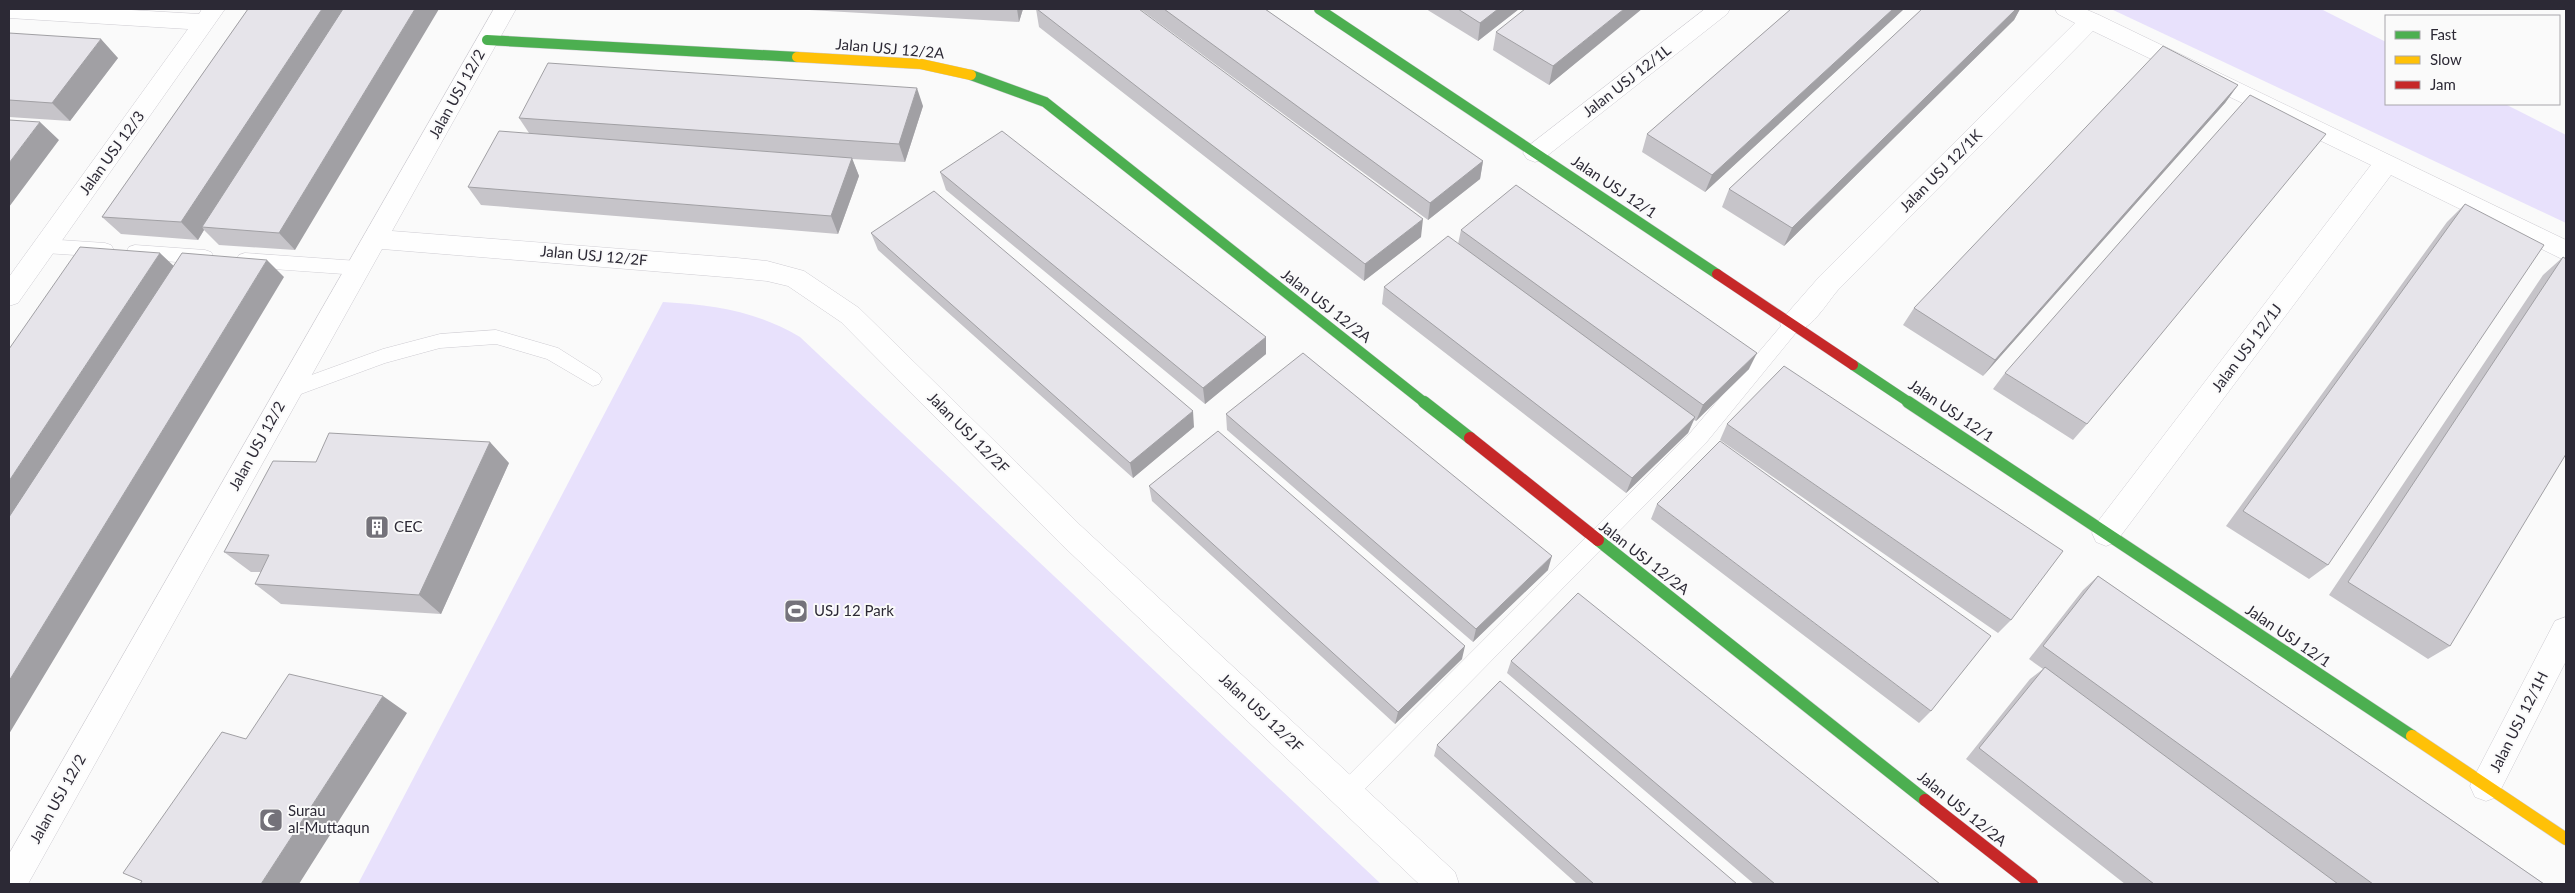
<svg xmlns="http://www.w3.org/2000/svg" width="2575" height="893" font-family="Lato,sans-serif">
<style>
.green{fill:#e8e1fc}
.lines{fill:none;stroke-linecap:round;stroke-linejoin:round}
.lane-casing{stroke:#ceccd2;stroke-width:1}
.street-casing{stroke:#ceccd2;stroke-width:1}
.fast-far1-casing{stroke:#ceccd2;stroke-width:11}
.fast-casing{stroke:#ceccd2;stroke-width:13}
.slow-far1-casing{stroke:#ceccd2;stroke-width:11}
.slow-casing{stroke:#ceccd2;stroke-width:13}
.jam-far1-casing{stroke:#ceccd2;stroke-width:11}
.jam-casing{stroke:#ceccd2;stroke-width:13}
.lane{fill:#fefefe;fill-rule:evenodd}
.street{fill:#fefefe;fill-rule:evenodd}
.fast-far1{stroke:#4caf50;stroke-width:10}
.fast{stroke:#4caf50;stroke-width:12}
.slow-far1{stroke:#ffc107;stroke-width:10}
.slow{stroke:#ffc107;stroke-width:12}
.jam-far1{stroke:#c62828;stroke-width:10}
.jam{stroke:#c62828;stroke-width:12}
.wall{fill:#c6c4c9}
.shaded-wall{fill:#a1a0a4}
.building{fill:#e6e4ea;stroke:#a1a0a4}
.labels{text-anchor:middle;stroke-width:4;stroke-linejoin:round;paint-order:stroke}
.street-label{font-size:15px;fill:#2c2935;stroke:#fafafa}
.poi-label{font-size:15px;fill:#2c2935;stroke:#fafafa;text-anchor:start}
</style>
<rect width="100%" height="100%" fill="#fafafa"/>
<!-- green -->
<path class="green" d="M2111 9H2321L2386 42V104H2505L2566 135V223Z
M663 302C715 305 755 311 800 337L1381 884H358Z"/>
<g class="lines">
<!-- lane casing -->
<g class="lane-casing">
<path id="lane" d="M45 239 105 243 111 245 114 250 111 255 105 257 45 253 39 251 36 246 39 241Z
M135 245 205 250 211 252 214 257 211 262 205 264 135 259 129 257 126 252 129 247Z
M245 253 358 261 364 263 367 268 364 273 358 275 245 267 239 265 236 260 239 255Z
M1793 317 1799 319 1802 324 1799 329 1705 444 1354 800 1346 804 1338 800 1335 793 1338 786 1691 432 1787 319Z
M496 330 558 348 599 374 602 379 599 384 593 386 547 359 496 344 440 348 385 363 290 398 284 395 281 390 284 385 383 349 440 334Z"/>
</g>
<!-- street casing -->
<g class="street-casing">
<path id="street" d="M9 9H114L199 14 202 9H225L18 303 9 306V277L188 29 9 18Z
M494 9H516L392 231 737 258 767 261 804 271 859 308 1080 525 1455 872 1459 884H1419L1060 543 841 322 788 286 767 281 737 278 382 249 28 884H9V854Z
M1705 9H1730L1727 14 1543 159 1535 162 1527 159 1523 153 1527 147Z
M2055 9H2085L2099 15 2566 240V261L2391 175 2116 542 2106 546 2096 542 2092 533 2096 524 2371 165 2093 31 1838 290C1824 306 1807 339 1784 331L1780 324 1784 317 1820 276 2075 23 2058 14Z
M2566 617V661L2497 797 2486 801 2475 797 2470 786 2475 775 2555 621Z"/>
</g>
<!-- fast-far1 casing -->
<g class="fast-far1-casing">
<path id="fast-far1" d="M1319 9 1717 274
M487 40 797 57
M971 75 1045 102 1425 403
M1853 365 1910 403"/>
</g>
<!-- fast casing -->
<g class="fast-casing">
<path id="fast" d="M1424 402 1470 438
M1908 402 2412 736
M1598 540 1925 800"/>
</g>
<!-- slow-far1 casing -->
<g class="slow-far1-casing">
<path id="slow-far1" d="M797 57 921 64 971 75"/>
</g>
<!-- slow casing -->
<g class="slow-casing">
<path id="slow" d="M2412 736 2566 839"/>
</g>
<!-- jam-far1 casing -->
<g class="jam-far1-casing">
<path id="jam-far1" d="M1717 274 1853 365"/>
</g>
<!-- jam casing -->
<g class="jam-casing">
<path id="jam" d="M1470 438 1598 540
M1925 800 2032 884"/>
</g>
<!-- lane -->
<use href="#lane" class="lane"/>
<!-- street -->
<use href="#street" class="street"/>
<!-- fast-far1 -->
<use href="#fast-far1" class="fast-far1"/>
<!-- fast -->
<use href="#fast" class="fast"/>
<!-- slow-far1 -->
<use href="#slow-far1" class="slow-far1"/>
<!-- slow -->
<use href="#slow" class="slow"/>
<!-- jam-far1 -->
<use href="#jam-far1" class="jam-far1"/>
<!-- jam -->
<use href="#jam" class="jam"/>
</g>
<!-- wall -->
<path class="wall" d="M248 9 295 250 219 245 204 230 198 240 121 234 102 217Z
M792 9H1023L1019 22Z
M1036 9H1139L1421 237 1364 281 1039 27Z
M1140 9H1265L1483 161 1480 179 1428 220Z
M1426 9H1519L1478 41Z
M1791 9H1904L1705 192 1642 152 1647 134Z
M1922 9H2020L2014 20 1784 246 1722 207 1729 189Z
M1496 32 1591 50 1549 85 1493 50Z
M9 33 118 58 70 121 9 117Z
M2238 85 2225 103 1983 376 1903 325 1914 308Z
M923 106 905 162 852 159 859 176 838 234 481 205 468 187 529 133 519 118Z
M940 172 1266 354 1205 404 946 190Z
M2465 204 2328 565 2309 579 2226 526 2447 222Z
M1461 230 1749 369 1696 421 1694 420 1688 433 1626 493 1382 304 1384 287 1458 244Z
M871 233 1194 427 1133 478 878 250Z
M2563 257 2450 646 2428 659 2329 595 2543 275Z
M2005 373 2087 424 2073 440 1993 389Z
M1226 414 1548 570 1473 642 1227 430Z
M1727 424 2011 620 1998 633 1720 440Z
M509 463 441 614 281 604 255 584 261 572H251L224 552Z
M1149 486 1462 659 1395 724 1152 501Z
M1657 504 1931 711 1919 723 1651 519Z
M2098 576 2544 884H2125L1966 759 2030 679 2043 669 2029 659 2083 590Z
M1511 661 1940 884H1754L1507 673Z
M1437 745 1737 884H1577L1434 756Z"/>
<!-- shaded-wall -->
<path class="shaded-wall" d="M322 9H347L202 227 204 230 198 240 181 222Z
M415 9H439L295 250 279 233Z
M1017 9H1023L1019 22Z
M1498 9H1519L1478 41 1480 23Z
M1624 9H1642L1549 85 1553 66Z
M1893 9H1904L1705 192 1712 175Z
M2016 9H2020L2014 20 1784 246 1792 228Z
M101 39 118 58 70 121 52 103Z
M2238 85 2225 103 1983 376 1995 360Z
M917 88 923 106 905 162 899 144Z
M40 122 59 140 9 207V163Z
M852 158 859 176 838 234 831 216Z
M1483 161 1480 179 1428 220 1430 203Z
M1423 219 1421 237 1364 281 1365 264Z
M160 253 178 270 9 531V481Z
M267 260 284 277 9 734V681Z
M1266 337V354L1205 404 1203 388Z
M1757 353 1749 369 1696 421 1703 405Z
M1193 411 1194 427 1133 478 1130 463Z
M1695 417 1688 433 1626 493 1632 478Z
M490 442 509 463 441 614 419 595Z
M1552 556 1548 570 1473 642 1476 629Z
M1465 646 1462 659 1395 724 1398 712Z
M383 696 407 713 299 884H261Z"/>
<!-- building -->
<path class="building" d="M248 9H322L181 222 102 217Z
M343 9H415L279 233 202 227Z
M1037 9H1139L1423 219 1365 264Z
M1164 9H1265L1483 161 1430 203Z
M1458 9H1498L1480 23Z
M1525 9H1624L1553 66 1496 32Z
M1791 9H1893L1712 175 1647 134Z
M1922 9H2016L1792 228 1729 189Z
M9 33 101 39 52 103 9 100Z
M2163 46 2238 85 1995 360 1914 308Z
M548 63 917 88 899 144 519 118Z
M2250 95 2326 134 2087 424 2005 373 2148 210Z
M9 120 40 122 9 163Z
M499 131 852 158 831 216 468 187Z
M1002 131 1266 337 1203 388 940 172Z
M1516 185 1757 353 1703 405 1461 230Z
M934 191 1193 411 1130 463 871 233Z
M2465 204 2544 245 2328 565 2243 511Z
M1448 236 1695 417 1632 478 1384 287Z
M80 247 160 253 9 481V349Z
M182 253 267 260 9 681V517Z
M2563 257 2566 259V454L2450 646 2348 582Z
M1303 353 1552 556 1476 629 1226 414Z
M1784 366 2063 551 2011 620 1727 424Z
M1218 431 1465 646 1398 712 1149 486Z
M329 433 490 442 419 595 255 584 269 555 224 552 273 461 316 462Z
M1720 441 1991 636 1931 711 1657 504Z
M2098 576 2544 884H2373L2043 646Z
M1578 593 1940 884H1775L1511 661Z
M2045 667 2338 884H2154L1979 748Z
M289 674 383 696 261 884H140L142 881 123 873 222 732 246 739Z
M1500 681 1737 884H1594L1437 745Z"/>
<!-- icons -->
<defs>
<g id="building-square" transform="scale(1.25)"><rect x="-9" y="-9" width="18" height="18" rx="4" fill="#74727a" stroke="#fafafa"/><path d="M-4-6H4V6H1V3H-1V6H-4ZM-2.5-4.3h1.7v1.8h-1.7ZM.8-4.3h1.7v1.8H.8ZM-2.5-1h1.7V.8h-1.7ZM.8-1h1.7V.8H.8Z" fill="#fff"/></g>
<g id="stadium-square" transform="scale(1.25)"><rect x="-9" y="-9" width="18" height="18" rx="4" fill="#74727a" stroke="#fafafa"/><path d="M0-5a6.5 5 0 1 0 0 10a6.5 5 0 1 0 0-10ZM-3.5-1.8h7v3.6h-7Z" fill="#fff"/></g>
<g id="mosque-square" transform="scale(1.25)"><rect x="-9" y="-9" width="18" height="18" rx="4" fill="#74727a" stroke="#fafafa"/><path d="M3.5-4.9A6 6 0 1 0 3.5 4.9A5 5 0 1 1 3.5-4.9Z" fill="#fff"/></g>
</defs>
<g fill-rule="evenodd">
<use href="#building-square" x="377" y="527"/>
<use href="#stadium-square" x="796" y="611"/>
<use href="#mosque-square" x="271" y="820"/>
</g>
<g class="labels">
<!-- street labels -->
<g class="street-label">
<text transform="translate(890 49) rotate(5)" y="5">Jalan USJ 12/2A</text>
<text transform="translate(1627 81) rotate(-38)" y="5">Jalan USJ 12/1L</text>
<text transform="translate(457 94) rotate(-61)" y="5">Jalan USJ 12/2</text>
<text transform="translate(112 153) rotate(-54)" y="5">Jalan USJ 12/3</text>
<text transform="translate(1941 171) rotate(-45)" y="5">Jalan USJ 12/1K</text>
<text transform="translate(1614 187) rotate(34)" y="5">Jalan USJ 12/1</text>
<text transform="translate(594 256) rotate(5)" y="5">Jalan USJ 12/2F</text>
<text transform="translate(1326 306) rotate(38)" y="5">Jalan USJ 12/2A</text>
<text transform="translate(2247 348) rotate(-53)" y="5">Jalan USJ 12/1J</text>
<text transform="translate(1951 411) rotate(34)" y="5">Jalan USJ 12/1</text>
<text transform="translate(968 433) rotate(45)" y="5">Jalan USJ 12/2F</text>
<text transform="translate(257 446) rotate(-61)" y="5">Jalan USJ 12/2</text>
<text transform="translate(1644 558) rotate(38)" y="5">Jalan USJ 12/2A</text>
<text transform="translate(2288 636) rotate(34)" y="5">Jalan USJ 12/1</text>
<text transform="translate(1261 713) rotate(43)" y="5">Jalan USJ 12/2F</text>
<text transform="translate(2519 722) rotate(-63)" y="5">Jalan USJ 12/1H</text>
<text transform="translate(58 799) rotate(-61)" y="5">Jalan USJ 12/2</text>
<text transform="translate(1962 809) rotate(39)" y="5">Jalan USJ 12/2A</text>
</g>
<!-- poi labels -->
<g class="poi-label">
<text x="394" y="532">CEC</text>
<text x="814" y="616">USJ 12 Park</text>
<text x="288" y="816">Surau<tspan x="288" dy="17">al-Muttaqun</tspan></text>
</g>
</g>
<!-- border -->
<rect width="2575" height="893" fill="none" stroke="#2c2935" stroke-width="20"/>
<!-- legend -->
<rect x="2385" y="15" width="175" height="90" fill="#fafafa" stroke="#a8a6ab"/>
<rect x="2395" y="31" width="25" height="8" fill="#4caf50" stroke="#a8a6ab"/>
<text x="2430" y="40" font-size="15" fill="#2c2935">Fast</text>
<rect x="2395" y="56" width="25" height="8" fill="#ffc107" stroke="#a8a6ab"/>
<text x="2430" y="65" font-size="15" fill="#2c2935">Slow</text>
<rect x="2395" y="81" width="25" height="8" fill="#c62828" stroke="#a8a6ab"/>
<text x="2430" y="90" font-size="15" fill="#2c2935">Jam</text>
</svg>
